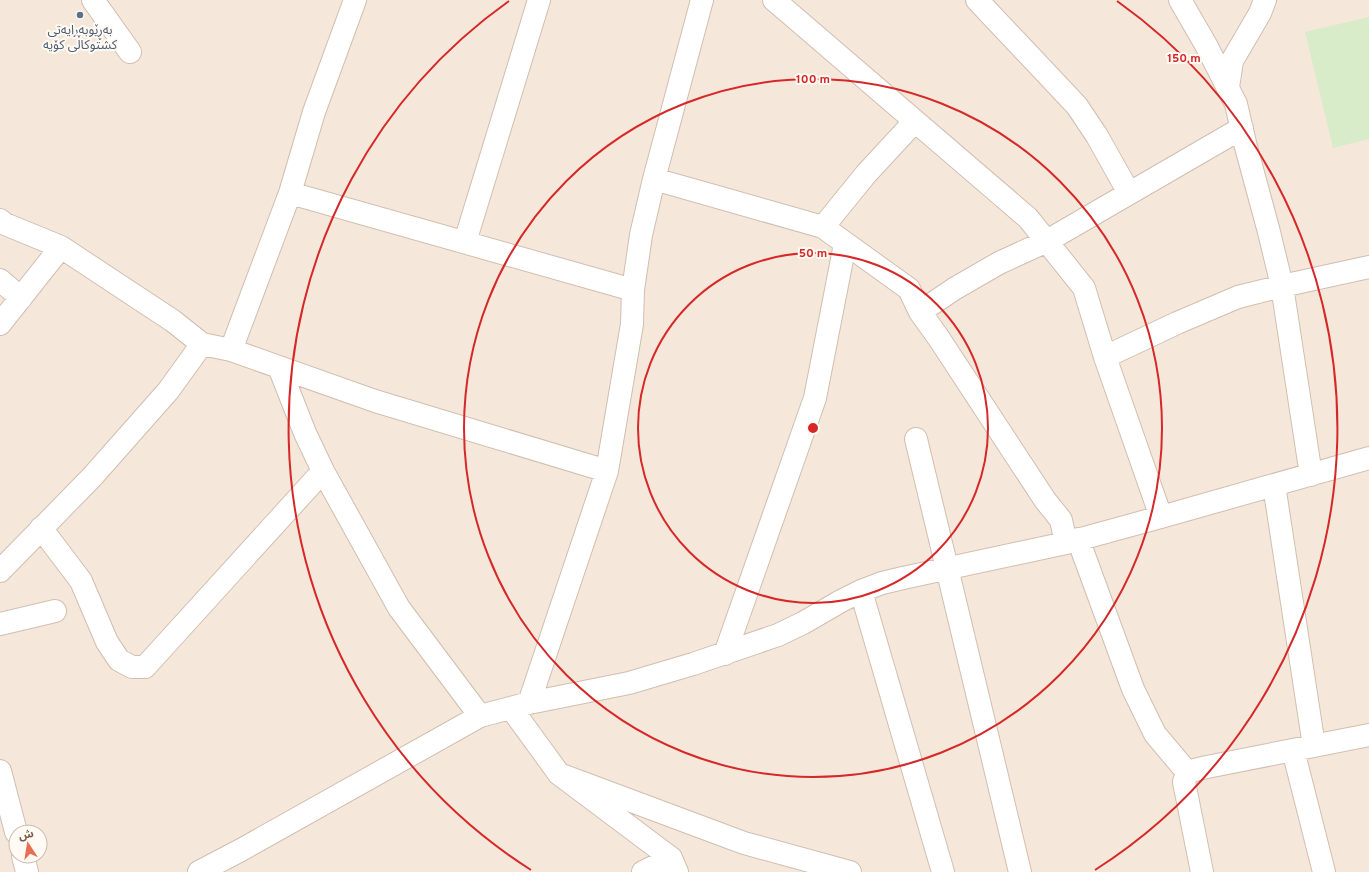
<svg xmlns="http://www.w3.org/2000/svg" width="1369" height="872" font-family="Overpass,'Noto Sans Arabic',sans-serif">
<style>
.residential{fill:#f5e8da;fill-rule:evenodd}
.green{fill:#d8ecc9}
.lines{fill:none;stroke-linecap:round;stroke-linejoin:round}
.minor-casing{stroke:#d1beb0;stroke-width:24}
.minor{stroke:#fff;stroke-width:22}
.ring{fill:none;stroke:#d62828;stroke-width:2}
.service-dot{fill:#5c6f8a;stroke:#fffaf3;stroke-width:1.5}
.labels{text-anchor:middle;stroke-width:4;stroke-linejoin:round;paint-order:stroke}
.service-label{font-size:13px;fill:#4e5e75;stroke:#fffaf3}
.centre{fill:#d62828;stroke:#fffaf3;stroke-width:2}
.ring-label{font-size:12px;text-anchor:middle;font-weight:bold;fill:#d62828;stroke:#fffaf3;stroke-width:4;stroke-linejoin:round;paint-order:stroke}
</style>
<rect width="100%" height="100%" fill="#fdf6ec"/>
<!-- residential -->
<path class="residential" d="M0 0H1369V872H0ZM16 832H40V856H16Z"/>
<!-- green -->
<path class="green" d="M1369 17V139L1333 148 1305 32Z"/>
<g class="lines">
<!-- minor casing -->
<g class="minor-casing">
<path id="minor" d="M93 0 130 52
M774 0 1028 218 1084 288 1105 357 1161 517
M977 0 1077 106 1097 136 1129 193
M1180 0 1206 45 1236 104 1246 147 1269 232 1282 286 1311 475
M1228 87 1232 61 1260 13 1265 0
M654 179 823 227 909 289 920 312 938 337 1045 500 1061 520 1066 543
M290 193 633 290
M0 220 5 224 61 247 173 321 202 344 231 350 375 401 607 471
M823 227 866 174 915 121
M465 242 539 0
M0 280 21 298
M920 312 954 289 999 263 1047 241 1242 128
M0 324 61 247
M231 350 290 193 314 112 355 0
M1105 357 1177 323 1238 297 1282 286 1369 267
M279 367 305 433 323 471 399 608 480 716
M916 439 1020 872
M1274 485 1314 746
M41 528 81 581 107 642 119 660 132 667H145L323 471
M1078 539 1133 689 1155 734 1187 772
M0 571 92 477 168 391 202 344
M861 591 943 872
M0 624 55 611
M725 654 815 398 845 244
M529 703 607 471 632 324 633 290 641 235 654 179 702 0
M511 708 559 774 671 858 677 872
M1293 750 1324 872
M0 771 16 832
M559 774 744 843 850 872
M23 856 27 872
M199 872 241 850 480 716 529 703 629 683 693 664 778 635 803 623 841 601 861 591 882 583 903 578 1066 543 1161 517 1369 458
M643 872 671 858
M1202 872 1184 782 1187 772 1207 767 1369 735"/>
</g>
<!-- minor -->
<use href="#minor" class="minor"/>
</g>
<!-- distance rings -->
<g class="ring">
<circle cx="813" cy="428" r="175"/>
<circle cx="813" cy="428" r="349"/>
<path d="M531 870A524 524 0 0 1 509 1M1117 1A524 524 0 0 1 1095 870"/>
</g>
<!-- markers -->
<circle class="service-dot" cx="80" cy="15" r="4"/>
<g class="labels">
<!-- service labels -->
<g class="service-label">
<text x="80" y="34">بەڕێوبەرایەتی<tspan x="80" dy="15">کشتوکاڵی کۆیە</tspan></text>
</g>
</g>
<circle cx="813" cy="428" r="6" class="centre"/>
<g class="ring-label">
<text x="1184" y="62">150 m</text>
<text x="813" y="83">100 m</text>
<text x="813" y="257">50 m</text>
</g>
<!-- north arrow -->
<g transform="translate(28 844) rotate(348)"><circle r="19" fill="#fffaf3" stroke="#cabbb1"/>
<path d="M0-3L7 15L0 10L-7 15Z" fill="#e76f51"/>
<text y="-6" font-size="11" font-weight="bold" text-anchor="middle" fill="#7a5c4d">ش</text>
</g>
</svg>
